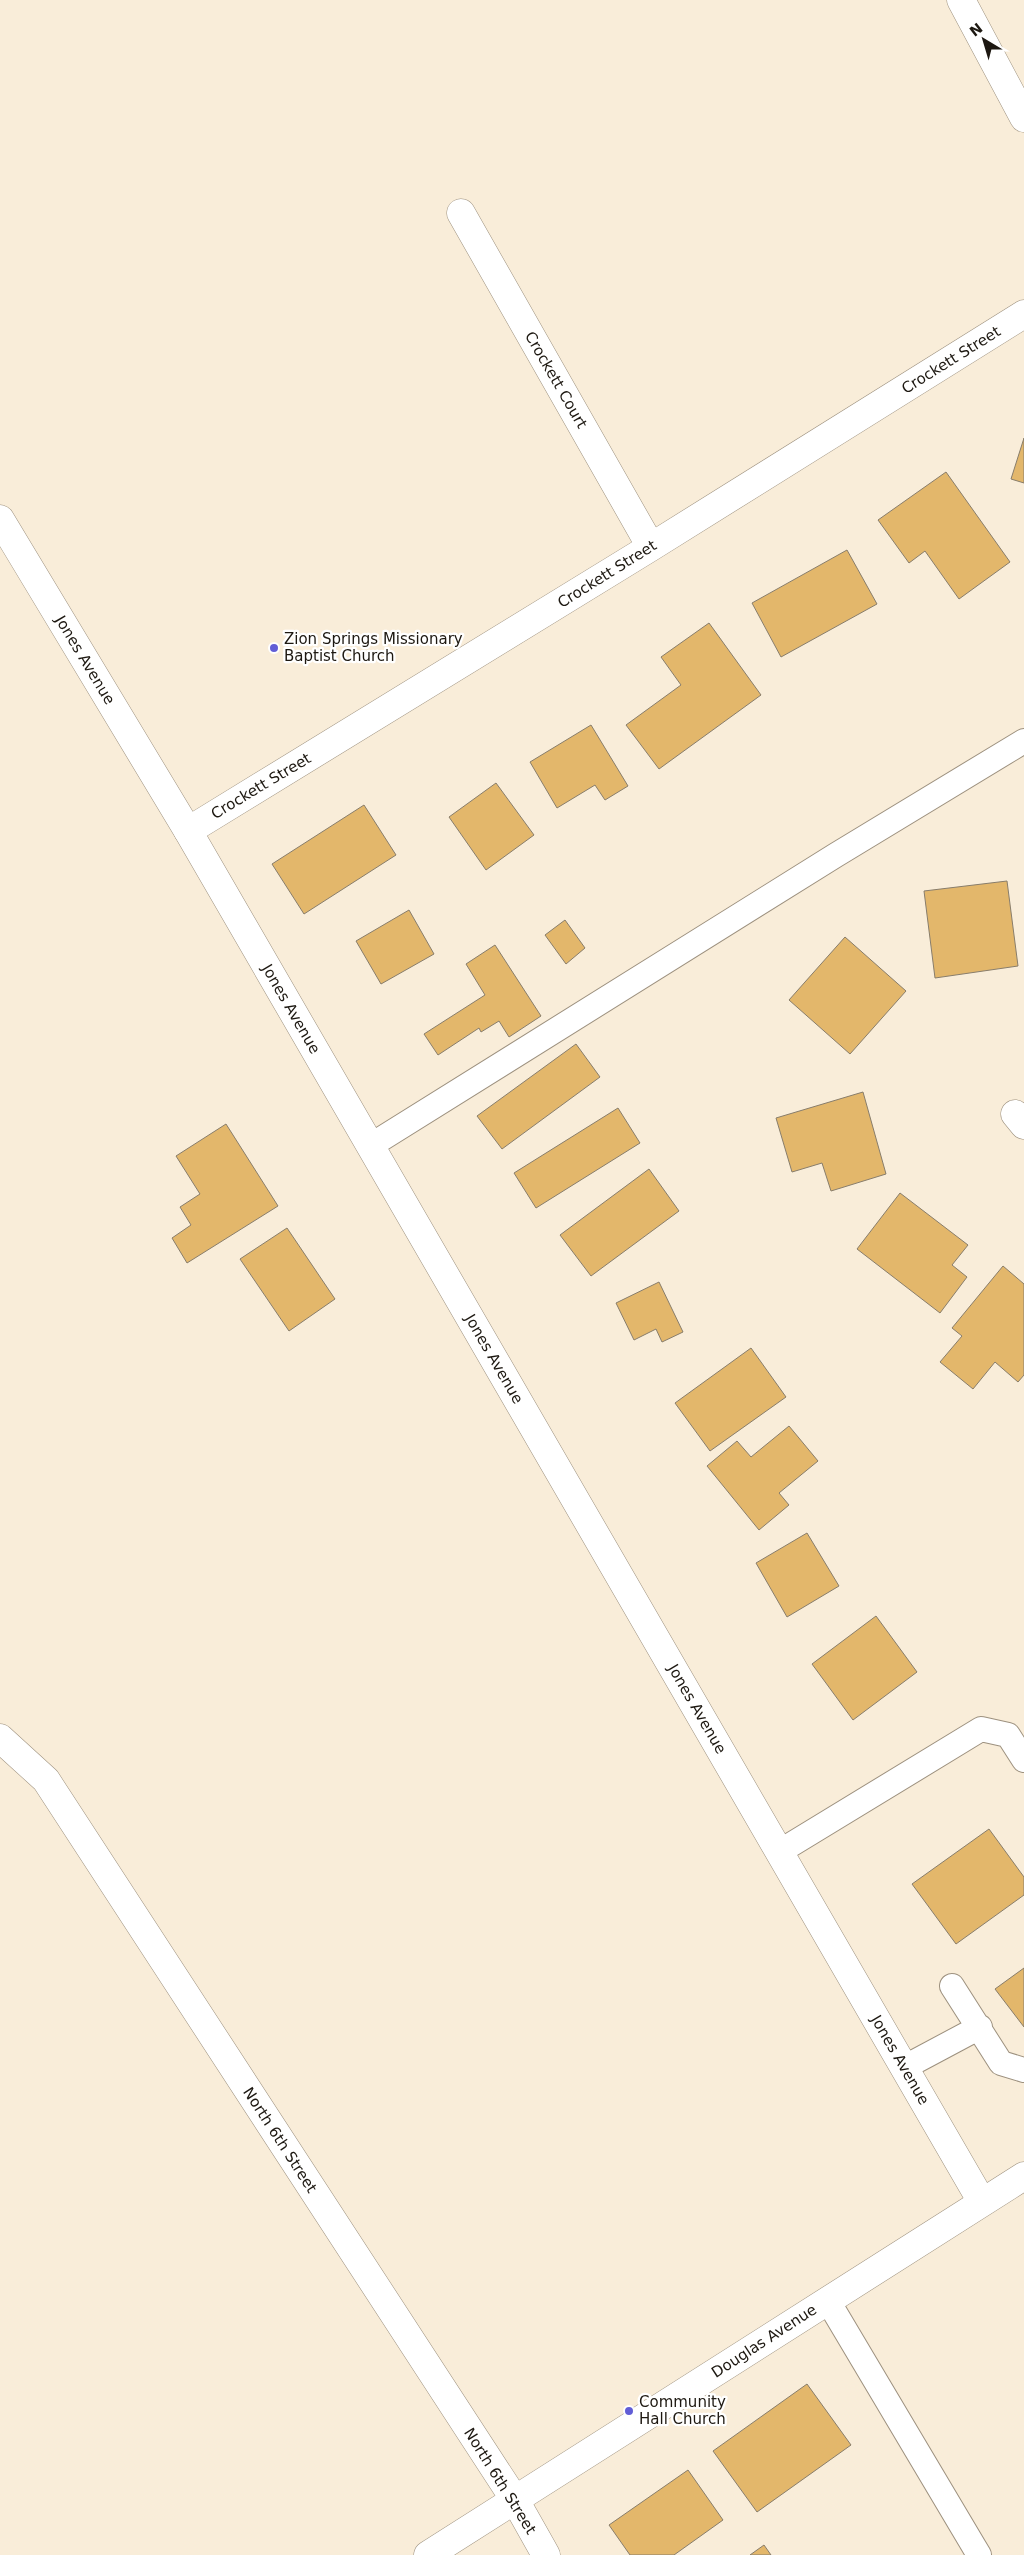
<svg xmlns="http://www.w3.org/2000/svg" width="1024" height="2555" font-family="'DejaVu Sans',sans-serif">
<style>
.building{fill:#e3b76b;stroke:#887d6b}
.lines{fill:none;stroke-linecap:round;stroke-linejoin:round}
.service-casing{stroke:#9d917f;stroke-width:26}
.minor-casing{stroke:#9d917f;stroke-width:29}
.tertiary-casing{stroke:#9d917f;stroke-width:29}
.secondary-casing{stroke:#9d917f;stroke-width:29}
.service{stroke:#fff;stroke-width:24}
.minor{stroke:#fff;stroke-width:28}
.tertiary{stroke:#fff;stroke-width:28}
.secondary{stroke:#fff;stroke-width:28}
.poi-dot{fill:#615dd6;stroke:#fff;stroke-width:2}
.labels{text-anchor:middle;stroke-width:4.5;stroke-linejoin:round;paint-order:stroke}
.street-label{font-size:15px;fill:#1d1811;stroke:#fff}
.poi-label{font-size:15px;fill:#1d1811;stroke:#fff;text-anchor:start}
</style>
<rect width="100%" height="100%" fill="#f9edd9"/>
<!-- building -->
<path class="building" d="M1024 438V483L1011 479Z
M946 472 1010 562 959 599 925 551 909 563 878 520Z
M847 550 877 604 781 657 752 603Z
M709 623 761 695 659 769 626 725 681 685 661 657Z
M591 725 628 786 605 800 595 785 557 808 530 762Z
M496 783 534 835 486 870 449 817Z
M364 805 396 855 304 914 272 864Z
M1007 881 1018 966 935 978 924 891Z
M409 910 434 954 381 984 356 941Z
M565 920 585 948 566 964 545 935Z
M845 937 906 991 850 1054 789 1000Z
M495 945 541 1016 509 1037 499 1021 481 1032 479 1028 438 1055 424 1034 485 995 466 964Z
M576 1044 600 1077 502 1149 477 1116Z
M863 1092 886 1174 831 1191 822 1163 792 1172 776 1118Z
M618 1108 640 1143 536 1208 514 1173Z
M226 1124 278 1206 187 1263 172 1238 191 1225 180 1207 200 1194 176 1156Z
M649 1169 679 1211 591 1276 560 1235Z
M900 1193 968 1245 952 1265 967 1277 940 1313 857 1249Z
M287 1228 335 1299 289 1331 240 1259Z
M1003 1266 1024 1284V1375L1018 1382 995 1362 973 1389 940 1362 962 1336 952 1328Z
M659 1282 683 1332 662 1342 656 1329 634 1340 616 1303Z
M751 1348 786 1397 710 1451 675 1403Z
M789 1426 818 1461 779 1493 789 1505 759 1530 707 1466 737 1441 751 1457Z
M807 1533 839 1586 787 1617 756 1563Z
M876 1616 917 1672 853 1720 812 1664Z
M989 1829 1024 1877V1895L956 1944 912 1884Z
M1024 1968V2027L995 1989Z
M807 2384 851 2445 757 2512 713 2451Z
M688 2470 723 2520 674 2555H630L609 2525Z
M764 2545 771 2555H750Z"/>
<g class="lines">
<!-- service casing -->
<g class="service-casing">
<path id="service" d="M370 1146 836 855 1024 741
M779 1852 981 1729 1008 1735 1024 1760
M952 1986 1001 2063 1024 2070
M905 2067 980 2027
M828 2301 979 2555"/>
</g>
<!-- minor casing -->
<g class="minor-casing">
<path id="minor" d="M961 0 1024 118
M461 213 651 547
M188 831 651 547 1024 314
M1015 1114 1024 1125
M0 1738 46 1780 515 2500 546 2555"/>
</g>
<!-- tertiary casing -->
<g class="tertiary-casing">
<path id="tertiary" d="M0 519 188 831 982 2202"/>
</g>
<!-- secondary casing -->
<g class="secondary-casing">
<path id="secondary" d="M428 2555 1024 2176"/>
</g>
<!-- service -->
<use href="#service" class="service"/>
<!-- minor -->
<use href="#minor" class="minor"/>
<!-- tertiary -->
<use href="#tertiary" class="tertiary"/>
<!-- secondary -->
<use href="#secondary" class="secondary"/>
</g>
<!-- markers -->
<g class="poi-dot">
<circle cx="274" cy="648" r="5"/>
<circle cx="629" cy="2411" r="5"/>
</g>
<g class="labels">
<!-- street labels -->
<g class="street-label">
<text transform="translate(951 360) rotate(-32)" y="5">Crockett Street</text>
<text transform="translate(556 380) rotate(60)" y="5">Crockett Court</text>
<text transform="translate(607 574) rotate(-32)" y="5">Crockett Street</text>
<text transform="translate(85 660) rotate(59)" y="5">Jones Avenue</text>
<text transform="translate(261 786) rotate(-31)" y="5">Crockett Street</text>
<text transform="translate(291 1009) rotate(60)" y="5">Jones Avenue</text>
<text transform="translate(494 1359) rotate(60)" y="5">Jones Avenue</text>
<text transform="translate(697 1709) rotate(60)" y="5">Jones Avenue</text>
<text transform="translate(900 2060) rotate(60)" y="5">Jones Avenue</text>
<text transform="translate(280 2140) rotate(57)" y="5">North 6th Street</text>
<text transform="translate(764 2341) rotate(-33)" y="5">Douglas Avenue</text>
<text transform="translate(500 2481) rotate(58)" y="5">North 6th Street</text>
</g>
<!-- poi labels -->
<g class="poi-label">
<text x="284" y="644">Zion Springs Missionary<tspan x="284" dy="17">Baptist Church</tspan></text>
<text x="639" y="2407">Community<tspan x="639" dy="17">Hall Church</tspan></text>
</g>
</g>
<!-- north arrow -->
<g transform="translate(984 40) rotate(322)" stroke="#ffffff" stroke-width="4" paint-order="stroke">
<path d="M0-4L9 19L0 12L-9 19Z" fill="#1d1811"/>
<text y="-8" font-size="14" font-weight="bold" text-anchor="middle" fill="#1d1811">N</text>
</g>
</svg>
